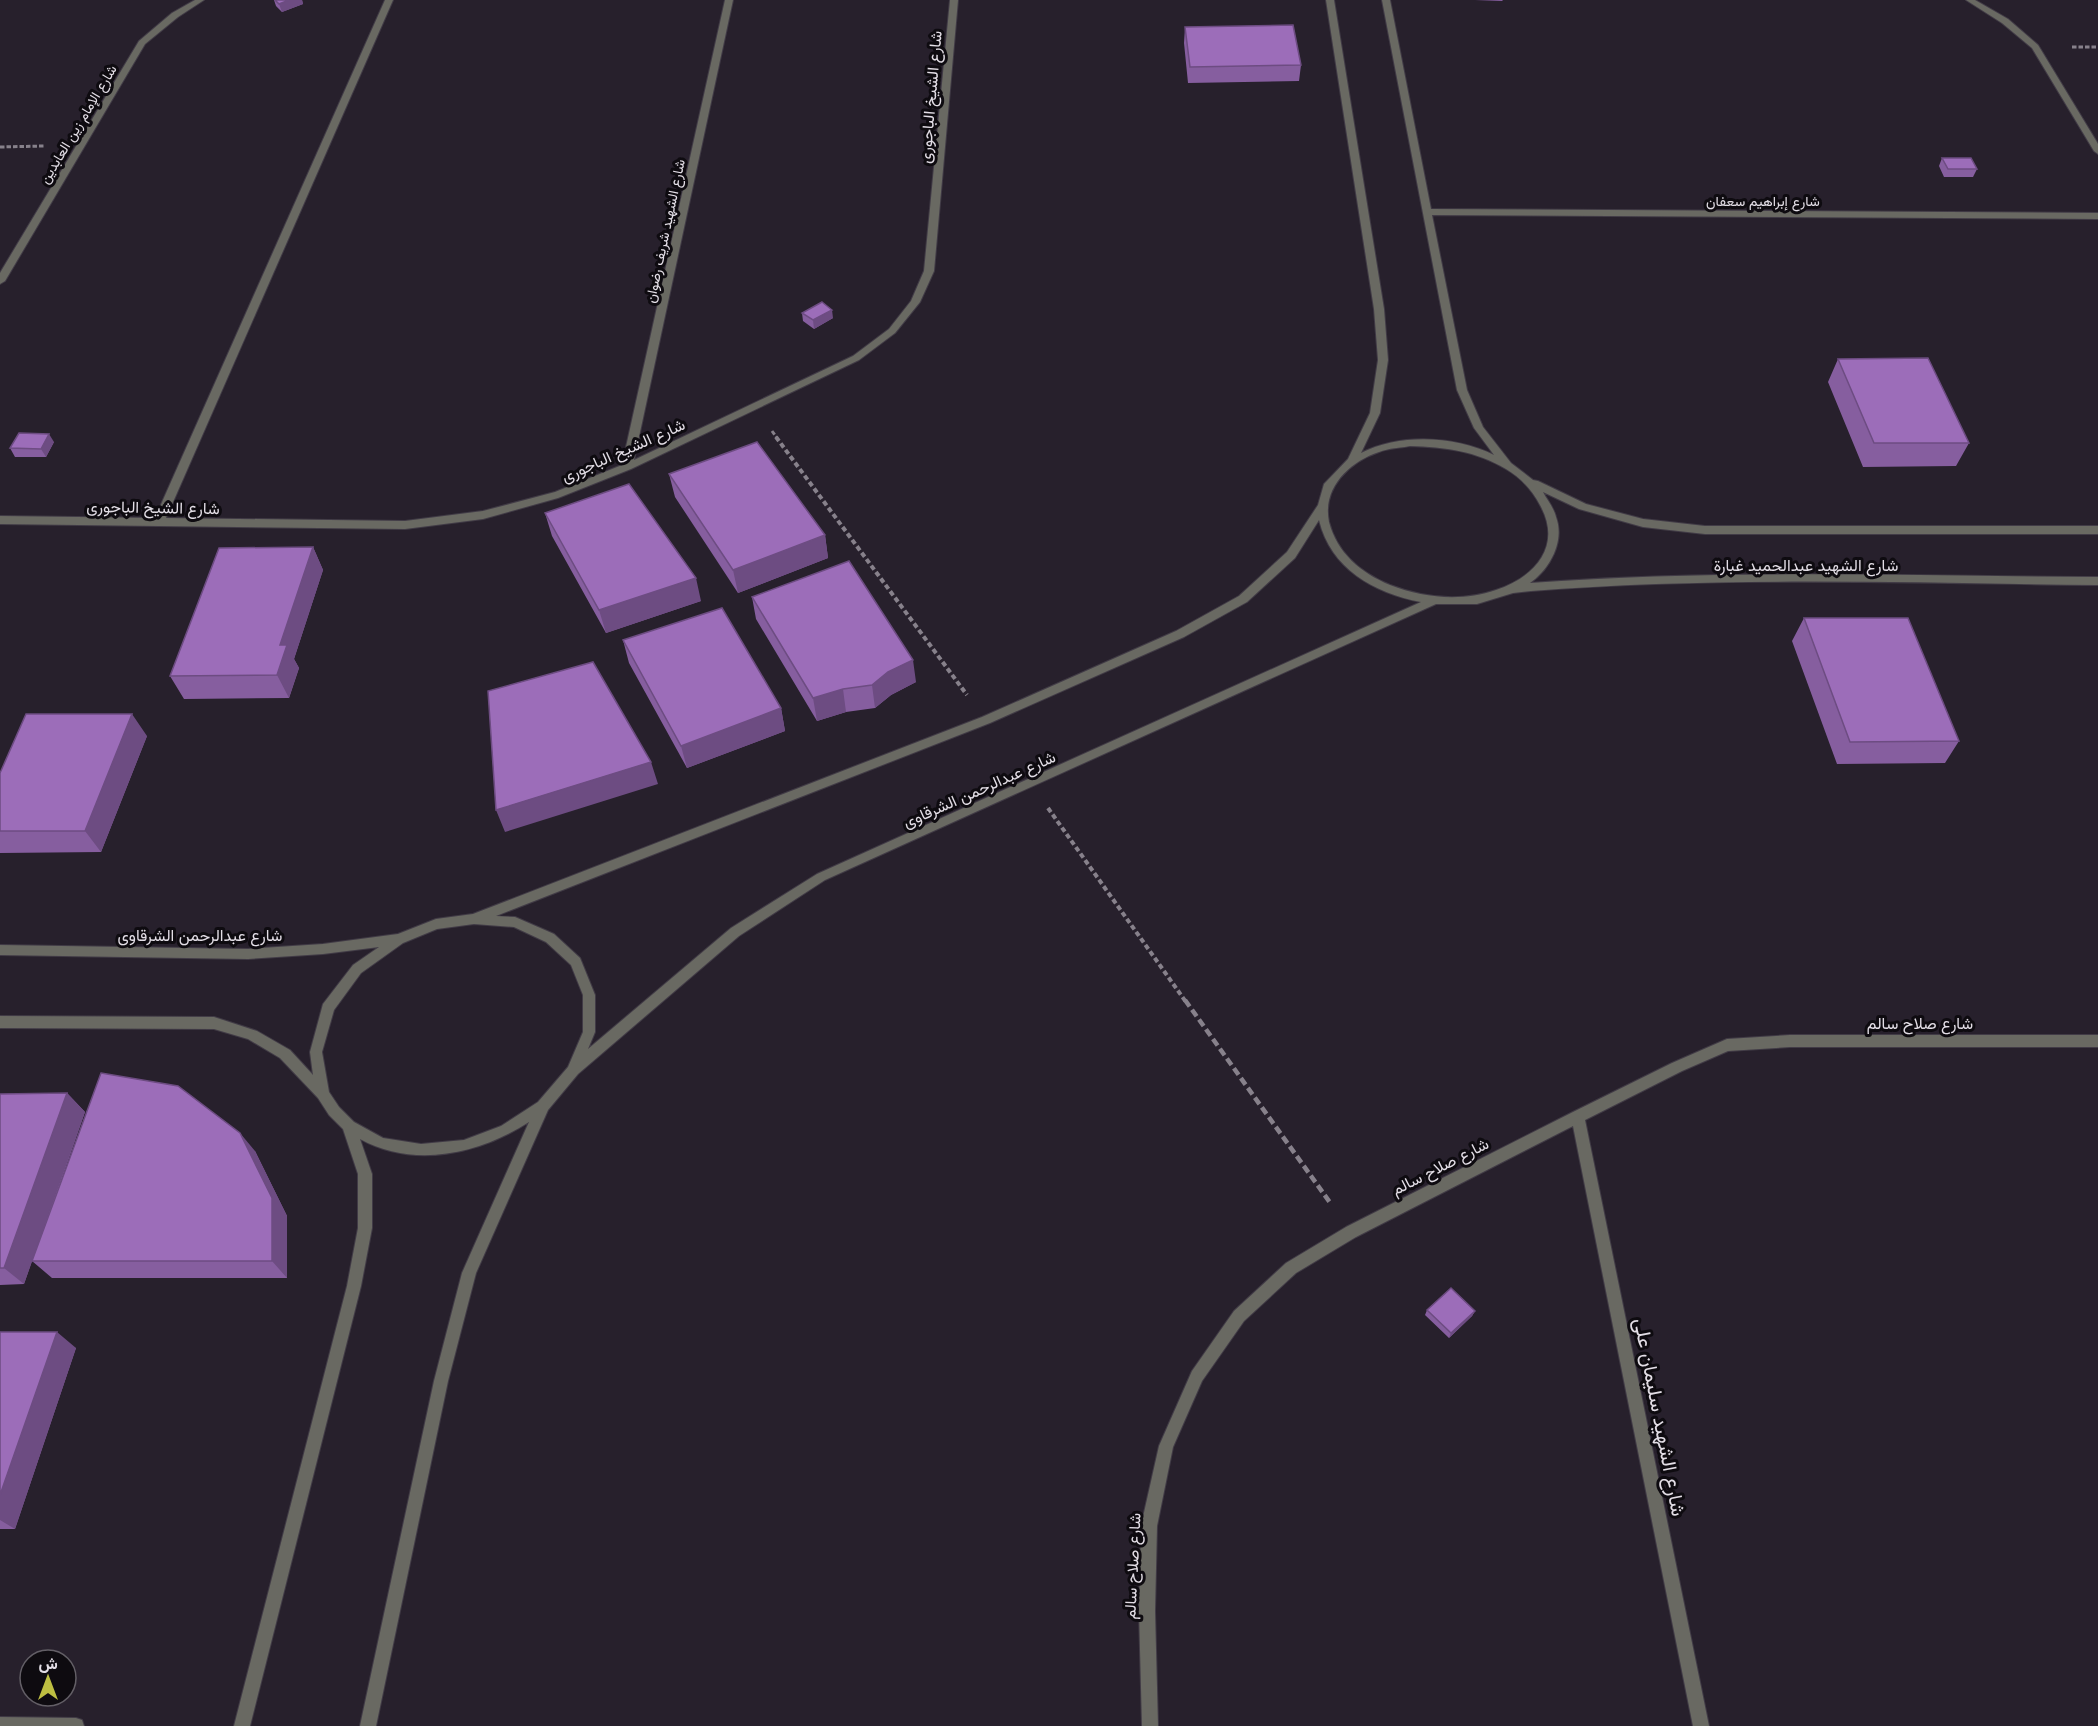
<svg xmlns="http://www.w3.org/2000/svg" width="2098" height="1726" font-family="Helvetica,Vazirmatn,sans-serif">
<style>
.lines{fill:none;stroke-linecap:round;stroke-linejoin:round}
.minor-casing{stroke:#413b46;stroke-width:2}
.path-far2{stroke:#87818b;stroke-width:3;stroke-dasharray:4.5 2;stroke-linecap:butt}
.path-far1{stroke:#87818b;stroke-width:4;stroke-dasharray:5 3;stroke-linecap:butt}
.path{stroke:#87818b;stroke-width:4.5;stroke-dasharray:8 4;stroke-linecap:butt}
.minor{fill:#696962;fill-rule:evenodd}
.wall{fill:#865e9f}
.shaded-wall{fill:#6d4c82}
.building{fill:#9c6db9;stroke:#6d4c82;stroke-width:1.5}
.labels{text-anchor:middle;stroke-width:6;stroke-linejoin:round;paint-order:stroke}
.far-street-label{font-size:14px;fill:#e3dee6;stroke:#0e0b10}
.street-label{font-size:16px;fill:#e3dee6;stroke:#0e0b10}
.near-street-label{font-size:20px;fill:#e3dee6;stroke:#0e0b10}
</style>
<rect width="100%" height="100%" fill="#27202c"/>
<g class="lines">
<!-- minor casing -->
<g class="minor-casing">
<path id="minor" d="M195 0H204L178 17 145 44 5 281 0 284V273L139 41 172 13Z
M385 0H393L166 518 405 521 483 511 555 492 622 465 725 0H733L634 460 853 356 889 329 911 301 924 271 950 0H958L934 271 920 302 895 333 859 360 631 469 558 498 483 519 405 529 0 524V516L155 518Z
M1326 0H1334L1384 309 1388 360 1380 413 1361 453C1401 433 1455 436 1494 455L1474 428 1457 390 1382 0H1390L1431 209 2098 213V219L1432 215 1467 390 1483 427 1511 463 1533 480 1538 481 1586 504 1643 519 1705 526H2098V534H1705L1643 527 1579 509 1543 492C1547 500 1554 508 1556 517 1565 541 1550 569 1530 583 1719 569 1909 576 2098 577V585C1909 583 1719 576 1531 591L1513 593 1477 604H1436L825 880 739 936 578 1074 548 1110 476 1273 448 1381 376 1726H360L434 1381 462 1273 529 1122C480 1154 414 1169 360 1139L372 1174V1228L361 1286 250 1726H234L347 1286 358 1228V1174L343 1129 329 1115 318 1098 280 1058 248 1039 214 1029 0 1028V1016L214 1017 257 1031 290 1050 313 1075 310 1052 323 1004 353 965 379 947 323 954 248 959 0 955V945L248 949 323 944 398 934 436 919 473 914 982 717 1176 631 1239 596 1287 552 1318 505 1324 484 1348 459 1370 413 1378 360 1374 309ZM1410 446C1445 447 1476 451 1506 469 1520 477 1532 490 1540 505 1563 546 1535 577 1496 590 1461 602 1424 598 1390 585 1361 573 1337 553 1329 522 1322 488 1349 462 1379 452 1389 448 1400 448 1410 446ZM1319 520C1331 569 1374 593 1421 602L817 874 731 928 588 1049 595 1032V995L580 958 554 934 515 917 496 916 990 723 1184 637 1247 602 1295 558ZM474 924 514 927 546 942 571 965 583 995V1032L568 1067 538 1102 501 1126 464 1140 421 1144 383 1138 354 1122 339 1107 329 1092 322 1052 334 1010 361 973 403 943 437 929Z
M1966 0H1975L2008 19 2038 45 2098 144V154L2094 151 2032 48 2002 23Z
M1790 1035H2098V1047H1790L1728 1051 1682 1071 1585 1120 1709 1726H1693L1573 1126 1356 1237 1296 1273 1244 1321 1202 1381 1173 1447 1157 1526 1155 1611 1158 1726H1142L1139 1611 1141 1526 1159 1446 1192 1371 1234 1311 1286 1263 1346 1227 1573 1112 1672 1063 1727 1039Z
M0 1717 76 1718 82 1720 84 1726H0Z"/>
</g>
<!-- path-far2 -->
<path class="path-far2" d="M2072 47H2098
M0 147 44 146
M772 431 777 438"/>
<!-- path-far1 -->
<path class="path-far1" d="M776 437 967 695
M1048 808 1186 1002"/>
<!-- path -->
<path class="path" d="M1185 1000 1331 1204"/>
<!-- minor -->
<use href="#minor" class="minor"/>
</g>
<!-- wall -->
<path class="wall" d="M274 0H302L303 4 282 12 276 6Z
M1475 0H1503L1502 1Z
M1185 27 1301 65 1299 81 1188 83 1184 43Z
M1942 158 1977 169 1973 177H1944L1939 166Z
M802 313 833 318 814 329 803 321Z
M1838 359 1969 443 1956 466 1863 467 1828 382Z
M54 442 46 457H15L10 448Z
M669 474 825 535 828 558 738 593 675 497Z
M545 513 701 601 606 633 552 536Z
M313 547 323 570 294 659 299 668 289 698 184 699 170 676Z
M752 597 916 682 891 695 875 708 846 712 817 721 756 619Z
M1804 618 1959 741 1945 763 1837 764 1792 641Z
M623 640 781 708 785 731 687 768 629 663Z
M147 736 101 852 0 853V773Z
M67 1093 85 1112 44 1230 255 1151 287 1216V1278H52L32 1261 24 1284 0 1285V1094Z
M1427 1310 1475 1311 1472 1316 1449 1338 1425 1315Z
M0 1332 76 1348 15 1529H0Z"/>
<!-- shaded-wall -->
<path class="shaded-wall" d="M289 0H302L303 4 282 12 279 4Z
M832 310 833 318 814 329 813 320Z
M49 434 54 442 46 457 41 449Z
M825 535 828 558 738 593 733 570Z
M313 547 323 570 294 659 299 668 289 698 277 675 280 645Z
M696 578 701 601 606 633 599 610Z
M913 660 916 682 891 695 875 708 872 685 888 672Z
M843 689 846 712 817 721 813 698Z
M781 708 785 731 687 768 681 746Z
M132 714 147 736 101 852 85 831Z
M651 762 658 784 505 832 496 810Z
M67 1093 85 1112 24 1284 4 1268Z
M240 1133 255 1151 287 1216V1278L272 1261Z
M1475 1311 1472 1316 1449 1338 1451 1333Z
M57 1332 76 1348 15 1529 0 1520V1495Z"/>
<!-- building -->
<path class="building" d="M275 0H289L279 4Z
M1293 25 1301 65 1190 67 1185 27Z
M1942 158H1971L1977 169H1948Z
M822 302 832 310 813 320 802 313Z
M1928 358 1969 443H1874L1838 359Z
M19 433 49 434 41 449 10 448Z
M757 442 825 535 733 570 669 474Z
M629 484 696 578 599 610 545 513Z
M313 547 280 645H287L277 675 170 676 219 548Z
M849 561 913 660 888 672 872 685 843 689 813 698 752 597Z
M722 608 781 708 681 746 623 640Z
M1804 618H1908L1959 741 1850 742Z
M593 662 651 762 496 810 488 691Z
M26 714H132L85 831H0V773Z
M101 1073 178 1086 240 1133 272 1198V1261H32Z
M67 1093 4 1268H0V1094Z
M1451 1288 1475 1311 1451 1333 1427 1310Z
M0 1332H57L0 1495Z"/>
<g class="labels">
<!-- far-street labels -->
<g class="far-street-label">
<text transform="translate(78 124) rotate(-59)" y="5">شارع الإمام زين العابدين</text>
<text x="1763" y="206">شارع إبراهيم سعفان</text>
<text transform="translate(665 231) rotate(-78)" y="5">شارع الشهيد شريف رضوان</text>
</g>
<!-- street labels -->
<g class="street-label">
<text transform="translate(930 97) rotate(-85)" y="6">شارع الشيخ الباجورى</text>
<text transform="translate(623 450) rotate(-24)" y="6">شارع الشيخ الباجورى</text>
<text transform="translate(153 507) rotate(1)" y="6">شارع الشيخ الباجورى</text>
<text x="1806" y="571">شارع الشهيد عبدالحميد غبارة</text>
<text transform="translate(979 789) rotate(-24)" y="6">شارع عبدالرحمن الشرقاوى</text>
<text x="200" y="941">شارع عبدالرحمن الشرقاوى</text>
<text x="1920" y="1029">شارع صلاح سالم</text>
<text transform="translate(1440 1166) rotate(-27)" y="6">شارع صلاح سالم</text>
<text transform="translate(1132 1566) rotate(-87)" y="6">شارع صلاح سالم</text>
</g>
<!-- near-street labels -->
<g class="near-street-label">
<text transform="translate(1660 1417) rotate(79)" y="7">شارع الشهيد سليمان على</text>
</g>
</g>
<!-- north arrow -->
<g transform="translate(48 1678)"><circle r="28" fill="#0e0b10" stroke="#635f66" stroke-width="1.5"/>
<path d="M0-4.5L10 22L0 15L-10 22Z" fill="#bebf42"/>
<text y="-9" font-size="16" font-weight="bold" text-anchor="middle" fill="#e3dee6">ش</text>
</g>
</svg>
